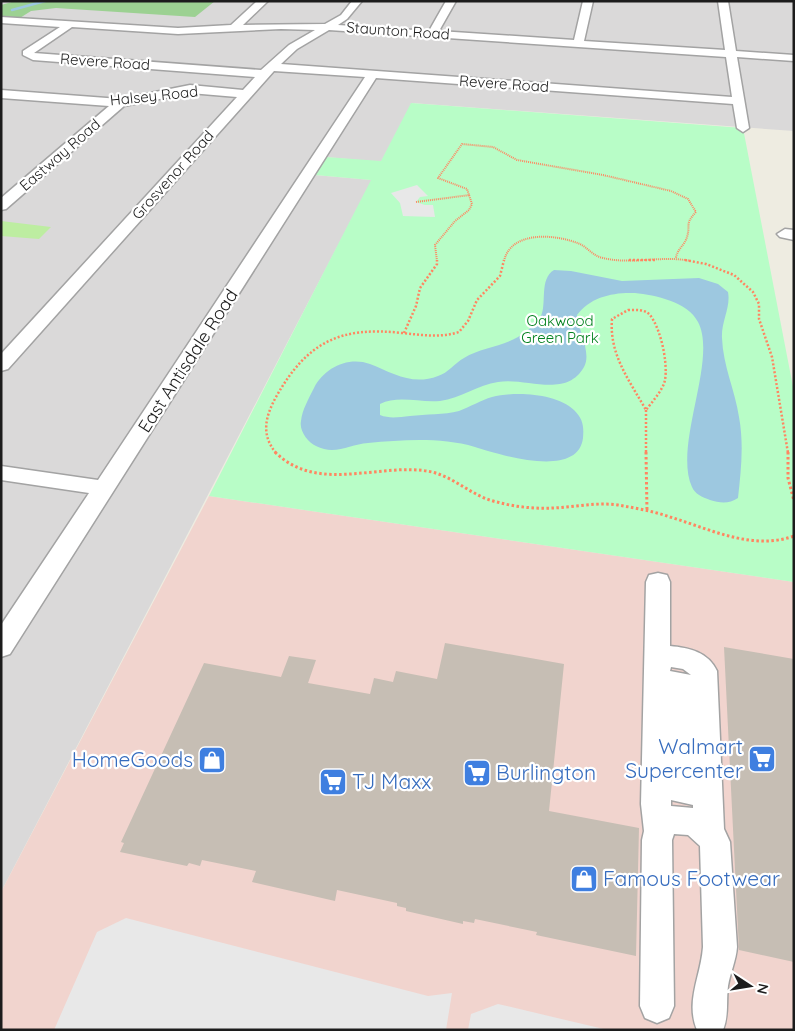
<svg xmlns="http://www.w3.org/2000/svg" width="795" height="1031" font-family="Quicksand,sans-serif">
<style>
.residential{fill:#dad9d9}
.commercial{fill:#f1d4ce}
.grass{fill:#bdeda1}
.forest{fill:#9cd192}
.park{fill:#b8fdc7}
.parking{fill:#e8e8e8}
.water{fill:#9dc8e0}
.lines{fill:none;stroke-linecap:round;stroke-linejoin:round}
.stream{stroke:#9dc8e0;stroke-width:2.5}
.building{fill:#c6beb4}
.minor-casing{stroke:#a3a3a3;stroke-width:3}
.path-far2{stroke:#ff8661;stroke-width:2;stroke-dasharray:1 1;stroke-linecap:butt}
.path-far1{stroke:#ff8661;stroke-width:2.5;stroke-dasharray:2 2;stroke-linecap:butt}
.path{stroke:#ff8661;stroke-width:3;stroke-dasharray:2.5 2.5;stroke-linecap:butt}
.minor{fill:#fff;fill-rule:evenodd}
.labels{text-anchor:middle;stroke-width:4.5;stroke-linejoin:round;paint-order:stroke}
.far-street-label{font-size:15px;fill:#1c1c1c;stroke:#fff}
.far-park-label{font-size:15px;fill:#03811e;stroke:#fff}
.street-label{font-size:18px;fill:#1c1c1c;stroke:#fff}
.near-shop-label{font-size:21px;fill:#366cbe;stroke:#fff;text-anchor:start}
</style>
<rect width="100%" height="100%" fill="#eeece1"/>
<!-- residential -->
<path class="residential" d="M1 1H794V131L412 103 381 162 315 156 303 174 372 180 1 892Z"/>
<!-- commercial -->
<path class="commercial" d="M209 496 794 582V1030H1V892Z"/>
<!-- grass -->
<path class="grass" d="M1 221 51 227 39 239 1 236Z"/>
<!-- forest -->
<path class="forest" d="M15 1H215L195 17 56 8 31 11 15 21 1 20V5Z"/>
<!-- park -->
<path class="park" d="M411 103 743 128 794 392V582L209 496 371 180 315 175 326 157 381 161Z"/>
<!-- parking -->
<path class="parking" d="M417 185 428 196 420 197 416 202 425 205H433L435 217 403 216 400 203 391 193Z
M126 918 428 996 452 993 446 1030H54L97 932Z
M498 1004 608 1030H468L471 1014Z"/>
<!-- water -->
<path class="water" d="M554 270 571 271 622 281 699 278 718 284 728 292C731 307 721 322 722 338 723 366 735 390 739 417 744 444 741 471 738 498 729 504 720 503 710 500 702 497 695 494 692 487 673 445 718 360 698 322 688 302 655 295 635 293 613 292 590 297 577 315 578 330 592 353 584 367 566 399 526 377 498 382 478 385 461 398 440 401 420 403 398 395 380 404V415C390 419 399 417 410 416 426 414 444 415 459 411 470 407 481 400 492 397 515 391 556 393 574 410 583 419 584 426 583 438 578 480 498 454 475 447 440 437 403 440 368 443 350 444 335 456 316 446 308 442 299 431 301 421 302 410 309 398 314 388 324 368 348 356 370 364 393 373 412 386 438 376 448 373 455 363 464 358 480 348 501 347 518 337 526 332 537 324 541 316 547 303 539 279 554 270Z"/>
<g class="lines">
<!-- stream -->
<path class="stream" d="M12 10 45 1"/>
</g>
<!-- building -->
<path class="building" d="M445 643 564 664 549 811 639 828 636 956 536 935 537 932 475 919 474 923 463 921V924L406 911V908L397 906V903L337 890 335 901 252 882 256 871 202 860 200 866 189 863 187 866 120 852 124 843 121 842 204 663 281 677 289 656 316 660 308 683 370 694 374 678 393 682 396 671 437 679Z
M724 647 794 659V962L739 950Z"/>
<g class="lines">
<!-- minor casing -->
<g class="minor-casing">
<path id="minor" d="M257 1H268L243 25 325 24 341 15 352 1H362L347 19 338 25 429 31 446 1H456L439 31 574 40 583 1H593L584 41 725 50 718 1H728L736 51 794 55V61L737 57 749 128 743 132 737 128 733 104 376 78 10 654 1 657V625L89 493 1 480V466L98 480 365 77 274 71 8 369 1 371V354L237 97 190 93 124 106 6 209 1 210V198L109 106 1 98V90L120 99 190 85 243 90 255 77 33 60 23 55V51L60 27 1 23V17L178 28 231 25ZM72 27 178 34 281 29 315 30 289 45 261 70 34 53ZM329 30 726 57 732 97 281 64 297 49Z
M785 229 794 230V240L780 237 777 234Z
M658 573 667 575 670 582V646C690 648 708 652 717 671L724 829 730 842 737 947C736 961 730 973 728 986 726 1002 729 1015 723 1030H697C685 1001 701 976 703 947L700 846 688 835 674 834 672 840 674 1006 669 1018 657 1023 645 1018 640 1006 642 840 644 831 641 804 646 582 649 575ZM671 667 683 669 691 675 670 671ZM671 800 693 805V808L671 806Z"/>
</g>
<!-- path-far2 -->
<path class="path-far2" d="M416 202 470 195
M437 261 435 245 455 221 469 210 472 204 467 189 438 178 462 144 493 147 517 160 603 175 671 191 688 199 696 212C684 225 691 224 687 237 685 245 677 249 676 258
M504 261C511 230 556 234 580 244 588 248 593 256 603 258 632 265 662 255 691 261"/>
<!-- path-far1 -->
<path class="path-far1" d="M629 260H657
M685 260 706 264 734 275 753 292 759 304V319L772 357 788 453
M628 310C636 310 645 309 650 315 661 329 668 363 665 380 663 390 652 402 646 410 629 380 609 354 612 319Z
M404 333 416 306 420 288 437 264V260
M646 410V453
M276 453C261 435 265 417 276 397 307 342 340 326 402 333 422 335 440 338 459 332L468 321 477 300 500 276 504 260"/>
<!-- path -->
<path class="path" d="M275 452C318 495 381 461 432 472 456 478 473 497 497 502 515 507 535 509 554 508 575 507 596 502 618 505 635 508 653 511 670 517 710 529 752 551 794 536
M646 452 647 511
M788 452V478L794 501"/>
<!-- minor -->
<use href="#minor" class="minor"/>
</g>
<!-- icons -->
<defs>
<g id="supermarket-square" transform="scale(1.4375)"><rect x="-9" y="-9" width="18" height="18" rx="4" fill="#3f7fe0" stroke="#fff"/><path d="M-6-5.5h2.5l.6 2H6L4.5 2H-2.5L-4.4-4H-6ZM-1.5 3.2a1.3 1.3 0 1 0 .1 0ZM3 3.2a1.3 1.3 0 1 0 .1 0Z" fill="#fff"/></g>
<g id="shop-square" transform="scale(1.4375)"><rect x="-9" y="-9" width="18" height="18" rx="4" fill="#3f7fe0" stroke="#fff"/><path d="M-5-2.5h2.3a2.7 3.5 0 0 1 5.4 0H5L5.5 6h-11ZM-1.5-2.5h3a1.5 2.3 0 0 0-3 0Z" fill="#fff"/></g>
</defs>
<g fill-rule="evenodd">
<use href="#supermarket-square" x="762" y="759"/>
<use href="#shop-square" x="212" y="760"/>
<use href="#supermarket-square" x="477" y="773"/>
<use href="#supermarket-square" x="333" y="782"/>
<use href="#shop-square" x="584" y="879"/>
</g>
<g class="labels">
<!-- far-street labels -->
<g class="far-street-label">
<text transform="translate(398 31) rotate(4)" y="5">Staunton Road</text>
<text transform="translate(105 62) rotate(4)" y="5">Revere Road</text>
<text transform="translate(504 84) rotate(4)" y="5">Revere Road</text>
<text transform="translate(154 96) rotate(-6)" y="5">Halsey Road</text>
<text transform="translate(60 155) rotate(-41)" y="5">Eastway Road</text>
<text transform="translate(173 175) rotate(-48)" y="5">Grosvenor Road</text>
</g>
<!-- far-park labels -->
<g class="far-park-label">
<text x="560" y="326">Oakwood<tspan x="560" dy="17">Green Park</tspan></text>
</g>
<!-- street labels -->
<g class="street-label">
<text transform="translate(188 361) rotate(-57)" y="6">East Antisdale Road</text>
</g>
<!-- near-shop labels -->
<g class="near-shop-label">
<text x="743" y="754" text-anchor="end">Walmart<tspan x="743" dy="24">Supercenter</tspan></text>
<text x="193" y="767" text-anchor="end">HomeGoods</text>
<text x="496" y="780">Burlington</text>
<text x="352" y="789">TJ Maxx</text>
<text x="603" y="886">Famous Footwear</text>
</g>
</g>
<!-- border -->
<rect width="795" height="1031" fill="none" stroke="#1c1c1c" stroke-width="5"/>
<!-- north arrow -->
<g transform="translate(750 986) rotate(102)" stroke="#ffffff" stroke-width="4" paint-order="stroke">
<path d="M0-4L9 19L0 12L-9 19Z" fill="#1c1c1c"/>
<text y="-8" font-size="14" font-weight="bold" text-anchor="middle" fill="#1c1c1c">N</text>
</g>
</svg>
